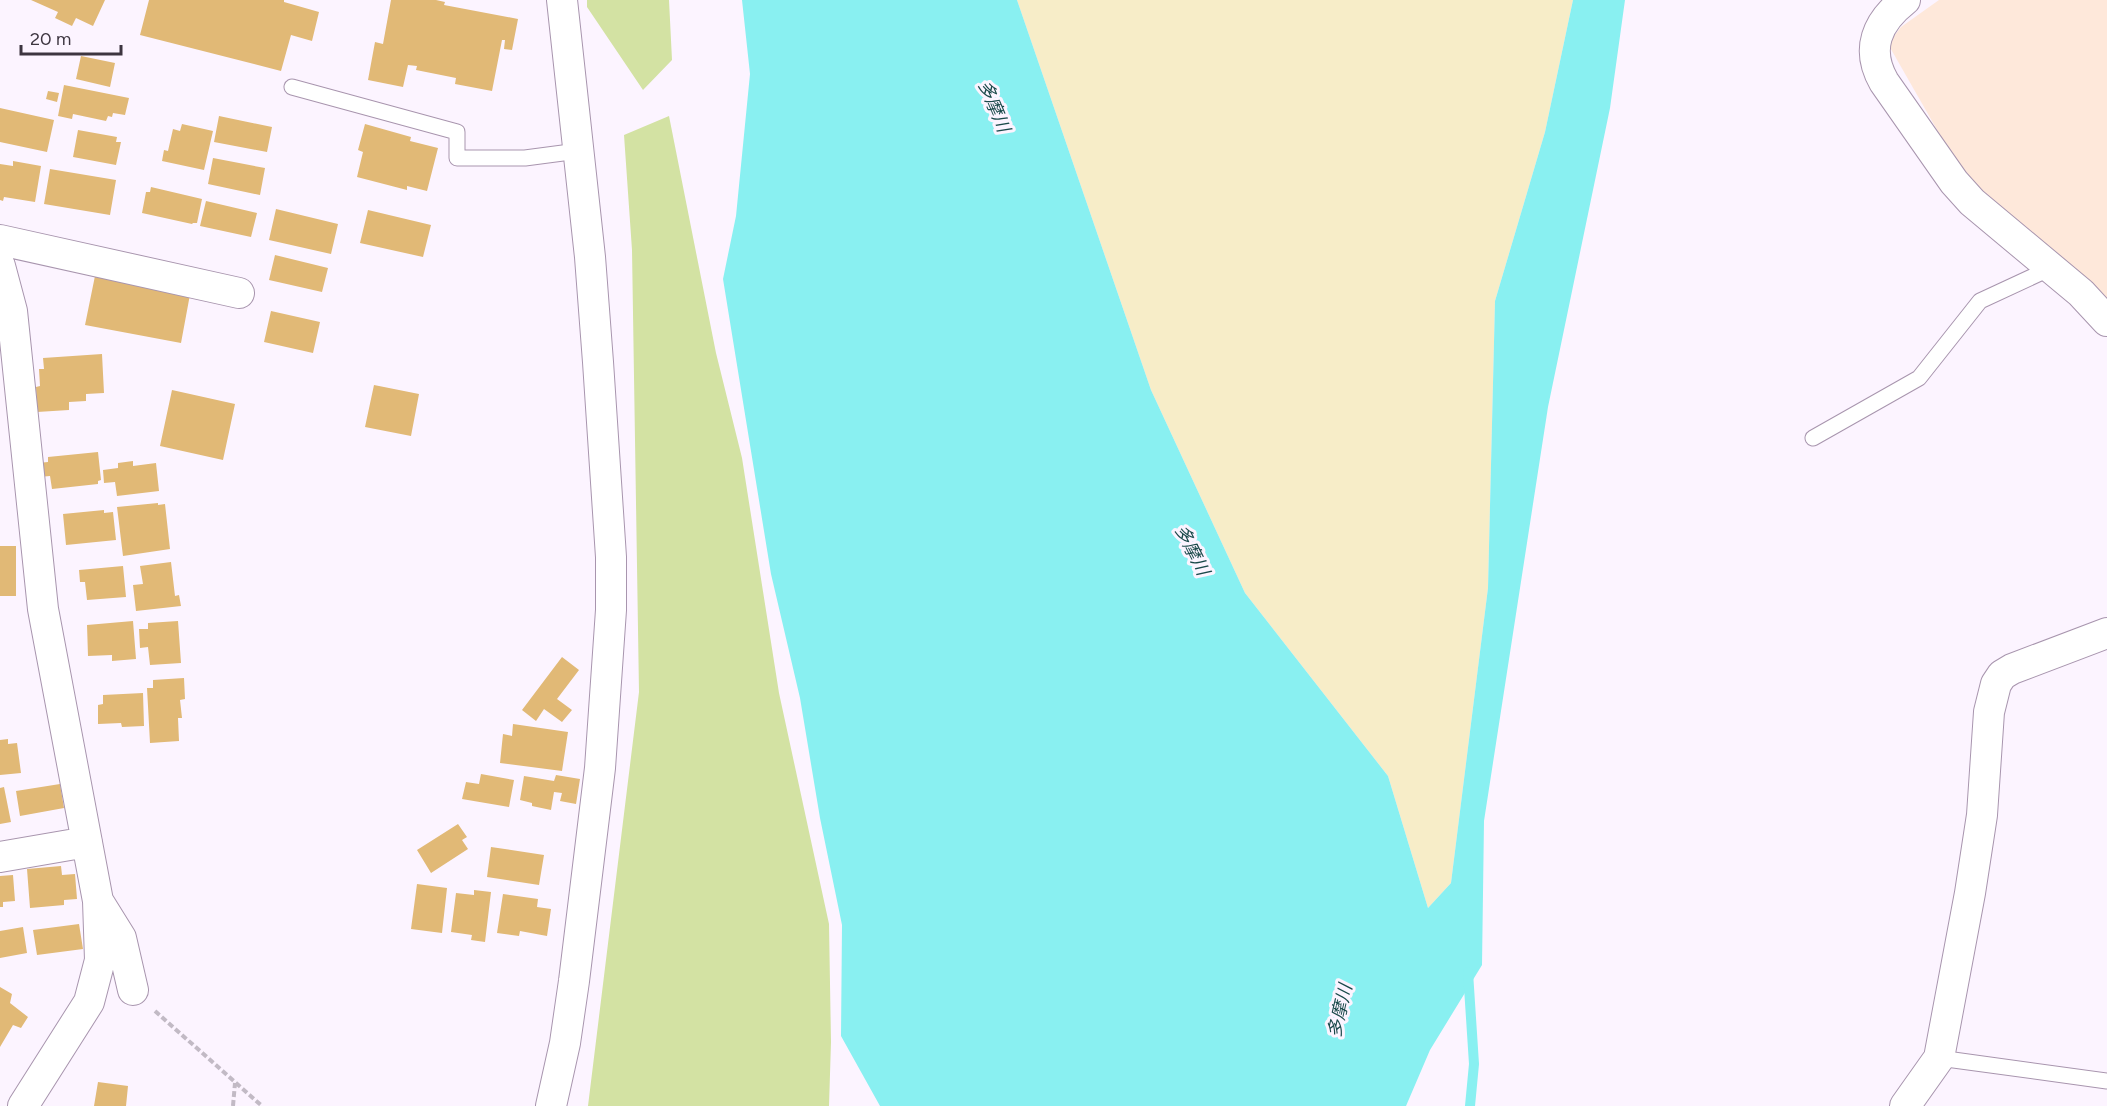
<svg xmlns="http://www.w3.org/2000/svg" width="2107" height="1106" font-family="Figtree,'Noto Sans JP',sans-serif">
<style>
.education{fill:#fee8da}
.green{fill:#d3e2a3}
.sand{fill:#f7edc8}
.water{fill:#89f0f1}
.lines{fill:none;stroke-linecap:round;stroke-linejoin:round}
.stream{stroke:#89f0f1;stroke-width:10}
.building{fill:#e1b976}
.lane-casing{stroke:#a895ae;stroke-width:17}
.street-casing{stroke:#a895ae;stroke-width:32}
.path{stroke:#c2bac5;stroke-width:4;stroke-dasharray:6 3;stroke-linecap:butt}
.lane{stroke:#fff;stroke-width:15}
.street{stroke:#fff;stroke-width:30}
.labels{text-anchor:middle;stroke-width:6;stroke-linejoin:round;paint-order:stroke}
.water-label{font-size:18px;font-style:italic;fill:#1a494a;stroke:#fcf4ff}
</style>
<rect width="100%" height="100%" fill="#fcf4ff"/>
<!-- education -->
<path class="education" d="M1939 0H2107V305L1964 177 1888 44 1901 27Z"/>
<!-- green -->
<path class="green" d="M587 0H669L672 60 643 90 587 7Z
M669 116 716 353 742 458 779 693 829 924 831 1042 829 1106H588L639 692 632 250 624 135Z"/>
<!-- sand -->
<path class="sand" d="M1017 0H1573L1545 132 1495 301 1488 588 1451 883 1428 908 1388 776 1245 593 1151 390Z"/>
<!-- water -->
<path class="water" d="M742 0H1017L1151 390 1245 593 1388 776 1428 908 1451 883 1488 588 1495 301 1545 132 1573 0H1625L1610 108 1548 407 1484 821 1482 965 1430 1050 1406 1106H880L841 1036 842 925 820 818 800 698 771 574 723 279 736 216 750 74Z"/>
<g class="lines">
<!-- stream -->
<path class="stream" d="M1468 972 1474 1064 1470 1106"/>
</g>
<!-- building -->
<path class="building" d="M31 0H105L93 26 76 18 72 26 55 18 58 12Z
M149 0H284V2L319 12 312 41 291 35 281 71 140 35Z
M391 0H436L445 2 444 5 518 19 512 50 504 49 505 40H502L492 91 455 84 456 78 416 70 417 66 408 65 403 87 368 80 375 42 383 44Z
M81 56 115 63 110 87 76 79Z
M64 85 129 98 125 115 113 113 112 117 108 116 106 121 73 114 72 119 58 116Z
M48 91 59 93 57 102 46 99Z
M0 108 54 120 47 152 0 142Z
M219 116 272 127 267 152 214 142Z
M182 124 213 131 204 170 162 161 164 150 168 151 173 129 180 131Z
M365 124 411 137 410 141 438 148 427 191 407 186V190L357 177 363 152 358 150Z
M78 130 117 137 116 142H121L116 165 73 157Z
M213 158 265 168 260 195 208 184Z
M13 161 41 166 35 202 4 197 3 201 0 200V164L13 166Z
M50 169 116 180 110 215 44 204Z
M151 187 202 199 197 223H193L192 224 142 213 146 192H150Z
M206 201 257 213 251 237 200 226Z
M276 209 338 224 331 254 269 240Z
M368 210 431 225 423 257 360 243Z
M275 255 328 268 322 292 269 280Z
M96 271 191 289 181 343 85 325Z
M271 311 320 322 313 353 264 342Z
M102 354 104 393 86 394V401L69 402V410L37 412 36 387 40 386 39 369H44L43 358Z
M374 385 419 394 411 436 365 427Z
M172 390 235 404 223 460 160 446Z
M98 452 101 480 98 481V484L52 489 50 476 39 477 38 463 48 462V457Z
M133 461V466L156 463 159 491 117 496 115 482 104 483 103 470 118 468V463Z
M158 503V505L165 504 170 549 123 556 117 507Z
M104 510V513L113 512 116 540 66 545 63 514Z
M0 546H16V596H0Z
M171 562 175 596 179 595 181 606 136 611 133 585 143 584 140 566Z
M123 566 126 597 87 600 85 582H80L79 570Z
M133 621 136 659 112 661V655L88 656 87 625Z
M178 621 181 663 150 665 148 647 140 648 139 629H148V623Z
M562 657 579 670 557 699 572 710 562 722 544 709 536 721 522 710Z
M184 678 185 699 180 700 182 718H178L179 741 150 743 147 688H153V680Z
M143 693 144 726 122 727 121 723 98 724V705L103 704V695Z
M513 724 568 732 562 771 500 763 503 734 512 736Z
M8 739V744L17 743 21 773 0 775V740Z
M481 774 514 780 509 807 462 799 466 782 479 784Z
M556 775 580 779 576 804 560 801 562 793 554 792 551 810 532 806V803L520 800 524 776 554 781Z
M60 784 64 808 20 816 16 791Z
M4 787 11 822 0 824V788Z
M458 824 467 837 462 840 468 849 431 873 417 850Z
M491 847 544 855 539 885 487 877Z
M61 866 62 875 75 874 77 899 64 900V905L30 908 27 869Z
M13 875 15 901 3 902V907H0V876Z
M417 884 447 888 442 933 411 929Z
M474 890 491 892 485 942 471 940 472 935 451 932 456 893 474 895Z
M503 894 538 899 537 907 551 909 547 936 520 931 519 936 497 933Z
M79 924 83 949 37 955 33 930Z
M23 927 27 953 0 958V931Z
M0 987 12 994 10 1003 28 1017 21 1028 13 1025 0 1047Z
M98 1082 128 1086 126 1106H94Z"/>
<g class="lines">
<!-- lane casing -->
<g class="lane-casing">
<path id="lane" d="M292 87 457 132V158H525L578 151
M1813 438 1919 378 1980 301 2051 268
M1939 1058 2107 1081"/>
</g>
<!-- street casing -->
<g class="street-casing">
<path id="street" d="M1905 0C1877 22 1865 49 1884 82L1954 182 1972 202 2081 293 2107 321
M0 240 239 293
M0 266 12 311 43 609 98 901 100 960 89 1002 23 1106
M0 857 87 842
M98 901 121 938 133 990
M551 1106 565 1043 574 981 600 768 611 610V557L598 362 590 257 562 0
M1905 1106 1939 1058 1970 893 1982 815 1989 712 1996 684 2002 675 2012 669 2107 633"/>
</g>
<!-- path -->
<path class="path" d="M155 1011 262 1106
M233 1106 235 1083"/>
<!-- lane -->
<use href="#lane" class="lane"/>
<!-- street -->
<use href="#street" class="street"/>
</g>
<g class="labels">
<!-- water labels -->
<g class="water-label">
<text transform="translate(994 106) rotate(67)" y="6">多摩川</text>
<text transform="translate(1192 550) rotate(63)" y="6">多摩川</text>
<text transform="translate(1340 1011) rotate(-77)" y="6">多摩川</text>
</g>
</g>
<!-- scale -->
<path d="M21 45v9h100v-9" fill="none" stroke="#3d3540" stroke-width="3"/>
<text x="30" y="45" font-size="18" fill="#3d3540" stroke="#fcf4ff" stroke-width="4.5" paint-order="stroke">20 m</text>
</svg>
